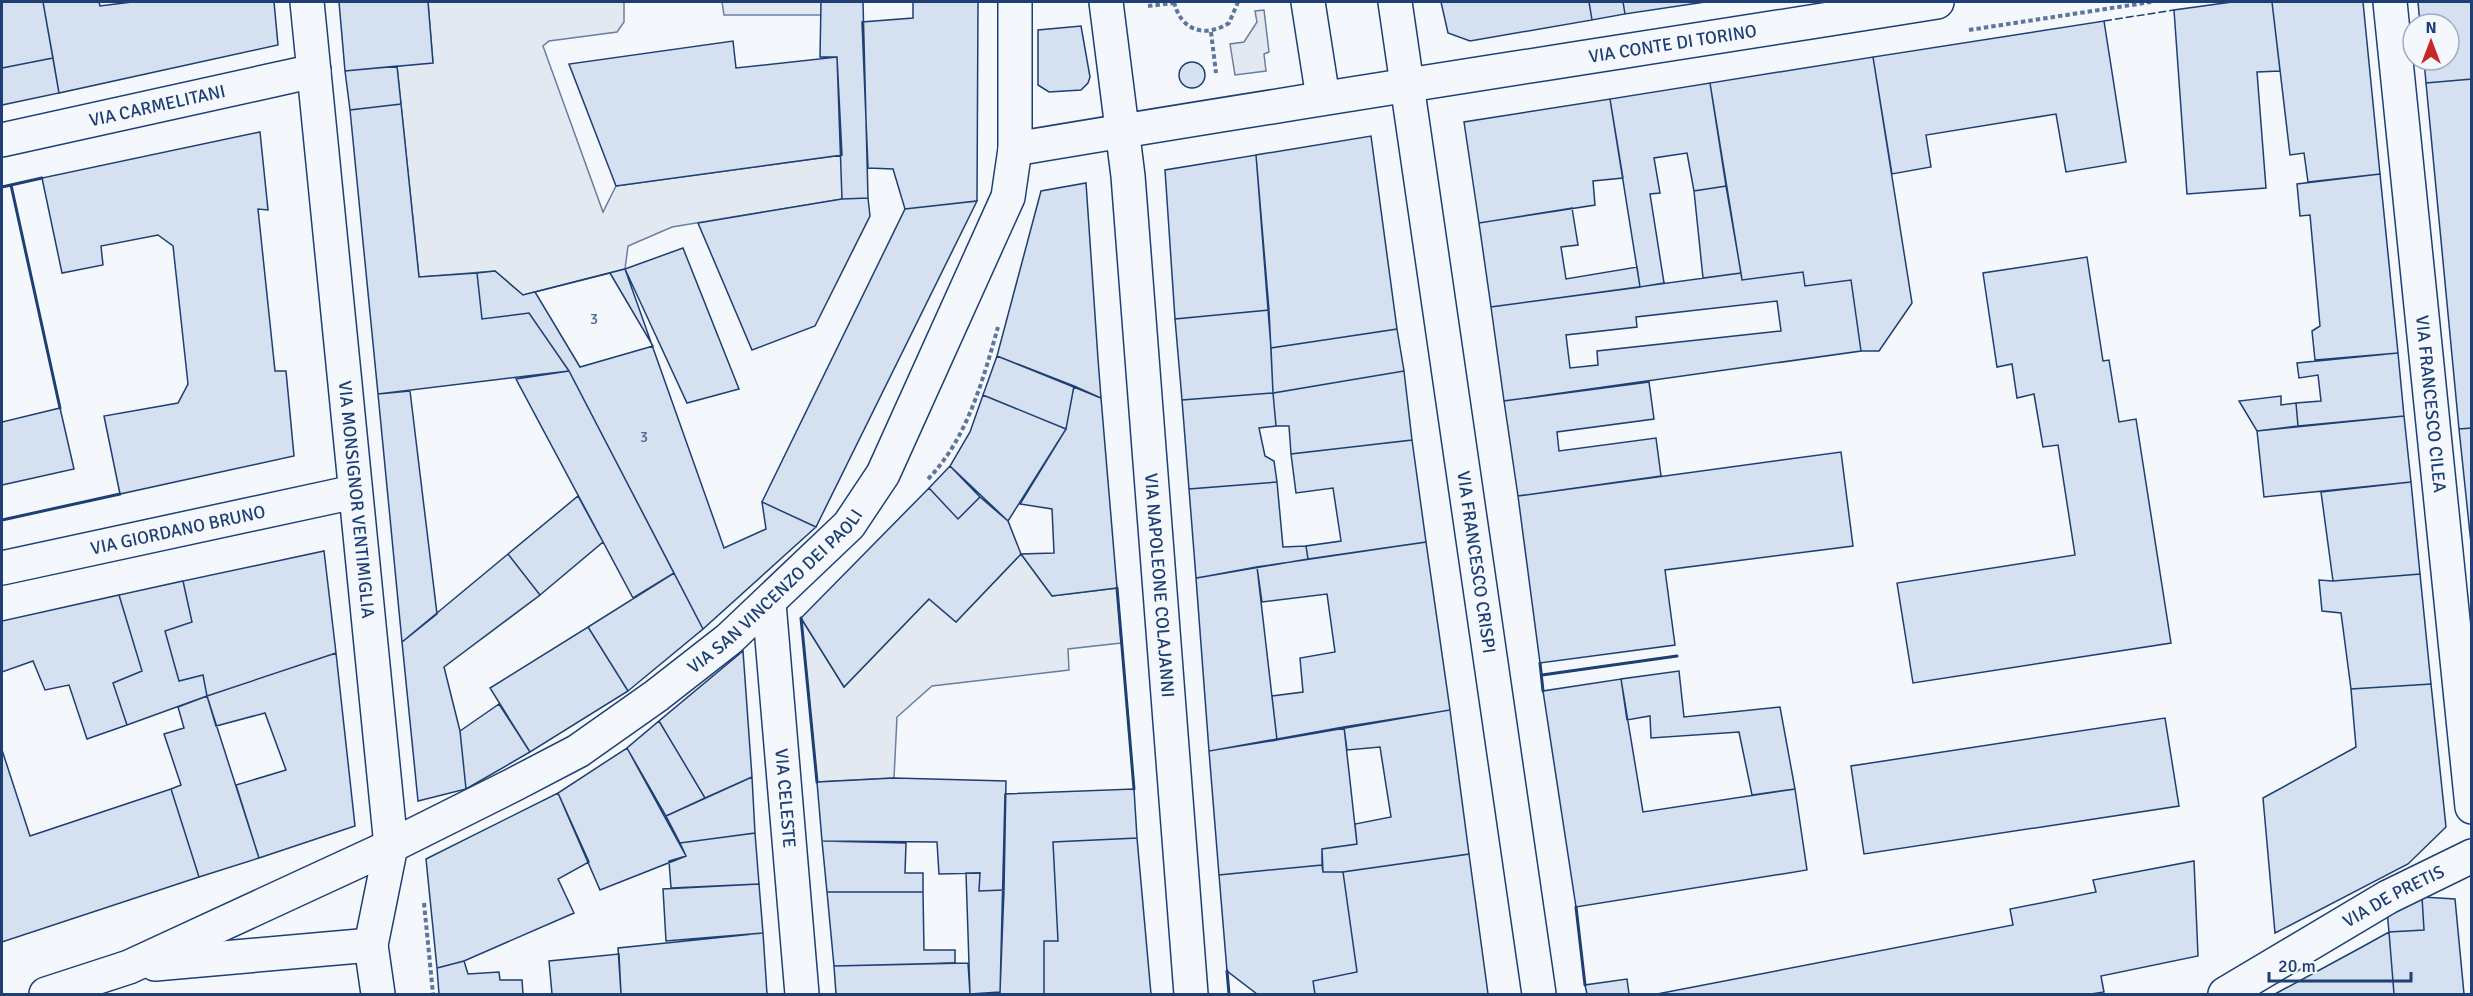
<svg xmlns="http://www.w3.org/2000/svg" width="2473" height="996" font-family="Signika,sans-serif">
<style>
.green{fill:#e3e9f0;stroke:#687fa3;stroke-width:1.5}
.building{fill:#d5e0f0;stroke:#1d3f73;stroke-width:1.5;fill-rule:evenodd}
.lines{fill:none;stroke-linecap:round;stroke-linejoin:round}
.minor-casing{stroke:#1d3f73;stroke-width:36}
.major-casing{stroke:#1d3f73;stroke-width:36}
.path{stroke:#5e769c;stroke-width:4;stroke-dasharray:4.5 3;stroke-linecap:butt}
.minor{stroke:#f4f7fb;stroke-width:33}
.major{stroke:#f4f7fb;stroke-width:33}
.fence{stroke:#1d3f73;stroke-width:1.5;stroke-dasharray:8 3;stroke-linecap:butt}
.wall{stroke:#1d3f73;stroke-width:3}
.labels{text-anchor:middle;stroke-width:4.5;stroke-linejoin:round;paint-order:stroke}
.number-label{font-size:15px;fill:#4b6792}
.street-label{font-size:18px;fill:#1d3f73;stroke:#f4f7fb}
</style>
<rect width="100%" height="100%" fill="#f4f7fb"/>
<!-- green -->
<path class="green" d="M428 2H624V22L617 32 549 41 543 46 603 212 616 186 842 155V199L672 227 628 246 625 269 523 295 495 271 419 277 397 66 433 62Z
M722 2H821L822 15H724Z
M1264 10 1269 52 1264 54 1266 71 1235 75 1230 44 1244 42 1257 22 1255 11Z
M1021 554 1052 596 1117 588 1121 643 1068 649 1069 670 932 686 897 717 894 778 817 782 801 618 844 687 929 599 956 622Z"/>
<!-- building -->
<path class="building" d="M2 2H43L53 58 2 68Z
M43 2H99L100 6 132 2H274L278 45 59 93Z
M339 2H428L433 63 345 71Z
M821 2H863L868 198 842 199 837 57H820Z
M913 2H978L977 201 905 209 893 169 868 168 862 22 913 18Z
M1441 2H1589L1592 20 1470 41 1448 33Z
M1589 2H1623L1625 14 1592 20Z
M1623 2H1705L1625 14Z
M2232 2H2272L2280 71 2257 72 2266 188 2187 194 2174 10Z
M2272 2H2363L2380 174 2308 182 2304 153 2290 155Z
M2418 2H2472V79L2426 83 2424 60H2449V24H2420Z
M2104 21 2126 162 2066 172 2056 114 1926 135 1931 167 1892 174 1873 57Z
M1081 26 1090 77 1088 83 1081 90 1049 92 1038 85V30Z
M733 41 736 68 837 57 842 155 616 186 569 64Z
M1873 57 1912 303 1879 351H1861L1851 280 1805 286 1803 272 1742 280 1710 83Z
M53 58 59 93 2 105V68Z
M1179 75a13 13 0 1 1 26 0a13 13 0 1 1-26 0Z
M397 66 401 104 350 110 345 71Z
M2472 79V428L2459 429 2426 83Z
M1710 83 1726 186 1694 191 1687 153 1654 158 1660 193 1650 194 1664 283 1640 287 1610 99Z
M1610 99 1623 178 1593 181 1595 205 1479 223 1464 122Z
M401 104 419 277 477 273 482 319 529 313 569 371 378 394 350 110Z
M260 132 268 210 258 209 275 371H286L294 456 120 494 104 416 178 403 188 384 173 246 158 235 101 246 103 265 62 273 42 178Z
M1371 136 1397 329 1271 348 1256 155Z
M1256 155 1269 310 1175 319 1165 170Z
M2380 174 2398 353 2315 360 2312 331 2320 326 2310 215 2300 216 2297 184Z
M1086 183 1098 359 1101 398 997 356 1041 191Z
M1726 186 1741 273 1703 278 1694 191Z
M868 198 870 216 815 326 752 350 698 223 842 199Z
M977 201 816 527 762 502 905 209Z
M1572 208 1578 245 1561 247 1566 279 1637 267 1640 287 1491 307 1479 223Z
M683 248 739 389 687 403 625 269Z
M2087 257 2103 361 2109 360 2119 422 2136 419 2171 643 1913 683 1897 583 2075 555 2058 445 2043 447 2034 394 2017 398 2012 364 1997 367 1983 273Z
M625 269 724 548 766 529 762 502 816 527 703 629 569 371 529 313 482 319 477 273 495 271 523 295Z
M1803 272 1805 286 1851 280 1861 351 1504 401 1491 307 1741 273 1742 280ZM1777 301 1781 331 1597 351 1598 365 1570 368 1566 335 1637 327 1636 317Z
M610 273 653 346 580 367 535 292Z
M1269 310 1273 393 1182 400 1175 319Z
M1397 329 1404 371 1273 393 1271 348Z
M2398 353 2404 416 2298 426 2296 403 2321 401 2318 375 2299 378 2297 363Z
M997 356 1074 386 1066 429 983 395Z
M569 371 674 573 633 598 516 379Z
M1404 371 1412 440 1291 454 1289 426H1276L1273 393Z
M1649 382 1654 419 1557 432 1559 451 1656 438 1661 476 1518 496 1504 401Z
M1074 386 1101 398 1117 588 1052 596 1021 554 1054 553 1052 509 1020 504 1066 429Z
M410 391 437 614 402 642 378 394Z
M1273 393 1276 426 1259 428 1265 456 1274 461 1277 482 1189 489 1182 400Z
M983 395 1066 429 1008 521 950 466 970 432Z
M2281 396V405L2296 403 2298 426 2257 431 2239 401Z
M60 408 74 469 2 485V422Z
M2404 416 2411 482 2264 497 2257 431Z
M2472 428V553L2459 429Z
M1412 440 1426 542 1308 559 1306 546 1341 541 1333 488 1296 493 1291 454Z
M1841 452 1853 546 1665 570 1675 645 1540 663 1518 496Z
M950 466 980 497 958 519 929 488Z
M1277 482 1283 547 1306 546 1308 559 1196 578 1189 489Z
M2411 482 2420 574 2333 581 2321 492Z
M929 488 958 519 980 497 1008 521 1021 554 956 622 929 599 844 687 801 618Z
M578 496 603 542 540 595 508 554Z
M1426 542 1450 710 1277 740 1272 696 1303 692 1300 658 1335 652 1327 594 1262 602 1257 567Z
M324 551 336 653 207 696 203 675 179 681 165 631 192 622 183 581Z
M508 554 540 595 444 667 460 731 466 789 418 801 402 642Z
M1257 567 1277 740 1209 751 1196 578Z
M674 573 703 629 628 691 588 627Z
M2420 574 2431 684 2351 689 2341 613 2322 611 2319 580 2333 581Z
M183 581 192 622 165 631 179 681 203 675 207 696 127 725 113 683 142 671 119 595Z
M119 595 142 671 113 683 127 725 87 739 69 685 45 690 33 661 2 672V621Z
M588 627 628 691 530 752 490 688Z
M743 651 752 777 705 798 659 721Z
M336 653 355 826 259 858 236 785 286 770 265 713 216 726 207 696Z
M1679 671 1684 717 1780 707 1795 789 1752 795 1739 732 1651 738 1650 716 1627 720 1621 679Z
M1621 679 1643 812 1795 789 1807 870 1576 907 1543 691Z
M2431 684 2446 827 2408 864 2275 933 2263 798 2356 747 2351 689Z
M207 696 259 858 199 877 171 789 181 785 164 734 184 728 178 707Z
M499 704 530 752 466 789 460 731Z
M1450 710 1469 854 1343 872H1323L1322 849 1357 844 1355 824 1391 817 1380 747 1347 750 1344 727Z
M2165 718 2179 806 1864 854 1851 766Z
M659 721 705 798 666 816 627 748Z
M1344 727 1357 844 1322 849V865L1219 875 1209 751Z
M627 748 686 856 600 890 558 793Z
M2 750 30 836 171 789 199 877 2 942Z
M752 777 755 833 680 843 666 816Z
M894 778 1006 781 1004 890 979 891 980 873 939 874 937 842 822 841 817 782Z
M1134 789 1137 838 1053 842 1058 941H1044V994H1000L1005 794Z
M558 793 589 862 558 879 574 913 464 961 437 968 426 859Z
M755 833 759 884 671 888 669 861 686 856 680 843Z
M1137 838 1151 994H1044V941H1058L1053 842Z
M822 841 906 843 905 873H923V892H827Z
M1469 854 1488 994H1315L1313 981 1357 972 1343 872Z
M2194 861 2198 956 2101 976 2104 992 2091 994H1657L2013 925 2010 909 2096 892 2093 880Z
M1322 865 1323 872H1343L1357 972 1313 981 1315 994H1257L1227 971 1219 875Z
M966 873H980L979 891 1004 890 1000 992 970 994Z
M759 884 763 933 666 941 663 889Z
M827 892H923L924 950H955V963L834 966Z
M2422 897 2455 899 2464 994H2394L2389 932 2424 930Z
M2422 897 2424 930 2389 932 2387 911Z
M2389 932 2394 994H2275L2362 947Z
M763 933 767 994H621L618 948Z
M619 954 621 994H552L549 961Z
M464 961 468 974 499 972 500 980H522L523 994H439L437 968Z
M968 963 970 994H836L834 966Z
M1627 979 1629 994H1587L1585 985Z"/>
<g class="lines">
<!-- minor casing -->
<g class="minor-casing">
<g id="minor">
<path id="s1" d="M1106 2 1128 176 1191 994"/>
<path d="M1308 2 1323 98"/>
<path id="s2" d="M2390 2 2472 807"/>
<path id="s3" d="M2 140 314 71"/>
<path id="s4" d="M1015 149C1322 97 1630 51 1937 2"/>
<path id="s5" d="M2 568 354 492"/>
<path id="s6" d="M769 603 802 994"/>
<path d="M155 964 371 945"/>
<path id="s7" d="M46 994 129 967 391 846 513 785 578 751 656 696 729 639 849 525 883 474 1008 197 1015 149V2"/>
<path id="s8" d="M2225 994 2388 897 2472 856"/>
</g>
</g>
<!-- major casing -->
<g class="major-casing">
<g id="major">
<path id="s9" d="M307 2 391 846 371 945 378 994"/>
<path id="s10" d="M1395 2 1539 994"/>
</g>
</g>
<!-- path -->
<path class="path" d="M1174 2C1181 31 1205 38 1229 23L1238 2
M1148 6 1174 3
M1969 30 2151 2
M1211 32 1216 73
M928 479C967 439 983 380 998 327
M424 903 433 994"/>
<!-- minor -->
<use href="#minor" class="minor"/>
<!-- major -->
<use href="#major" class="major"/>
<!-- fence -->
<path class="fence" d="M2104 21 2174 10"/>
<!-- wall -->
<path class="wall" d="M11 185 60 408
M2 187 42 178
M2 520 120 494
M1117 588 1134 789
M801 618 817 782
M1540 663 1543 691
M1542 675 1677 656
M1576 907 1585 985
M1227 971 1229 994"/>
</g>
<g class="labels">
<!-- number labels -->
<g class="number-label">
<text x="594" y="324">3</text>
<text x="644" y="442">3</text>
</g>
<!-- street labels -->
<g class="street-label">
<text dy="6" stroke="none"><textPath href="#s4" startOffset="666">VIA CONTE DI TORINO</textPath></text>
<text dy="6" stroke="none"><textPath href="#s3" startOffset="159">VIA CARMELITANI</textPath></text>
<text dy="6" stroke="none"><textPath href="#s2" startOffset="404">VIA FRANCESCO CILEA</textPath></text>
<text dy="6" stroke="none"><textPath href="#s9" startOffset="500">VIA MONSIGNOR VENTIMIGLIA</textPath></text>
<text dy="6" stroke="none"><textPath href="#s5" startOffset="180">VIA GIORDANO BRUNO</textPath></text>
<text dy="6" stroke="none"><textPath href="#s10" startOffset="566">VIA FRANCESCO CRISPI</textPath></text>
<text dy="6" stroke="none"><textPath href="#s1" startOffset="586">VIA NAPOLEONE COLAJANNI</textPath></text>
<text dy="6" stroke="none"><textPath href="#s7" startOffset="840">VIA SAN VINCENZO DEI PAOLI</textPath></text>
<text dy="6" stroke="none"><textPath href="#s6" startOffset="196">VIA CELESTE</textPath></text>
<text dy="6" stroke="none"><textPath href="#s8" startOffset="195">VIA DE PRETIS</textPath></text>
</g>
</g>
<!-- border -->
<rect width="2473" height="996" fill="none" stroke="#1d3f73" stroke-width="6"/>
<!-- north arrow -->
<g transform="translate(2431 42)"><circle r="28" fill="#f4f7fb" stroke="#9eadc5" stroke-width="1.5"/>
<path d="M0-4.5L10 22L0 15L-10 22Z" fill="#c62828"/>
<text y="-9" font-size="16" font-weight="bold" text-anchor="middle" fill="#1d3f73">N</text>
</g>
<!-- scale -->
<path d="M2269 972v9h142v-9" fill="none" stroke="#1d3f73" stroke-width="3"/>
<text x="2278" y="972" font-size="18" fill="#1d3f73" stroke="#f4f7fb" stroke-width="4.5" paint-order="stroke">20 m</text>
</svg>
